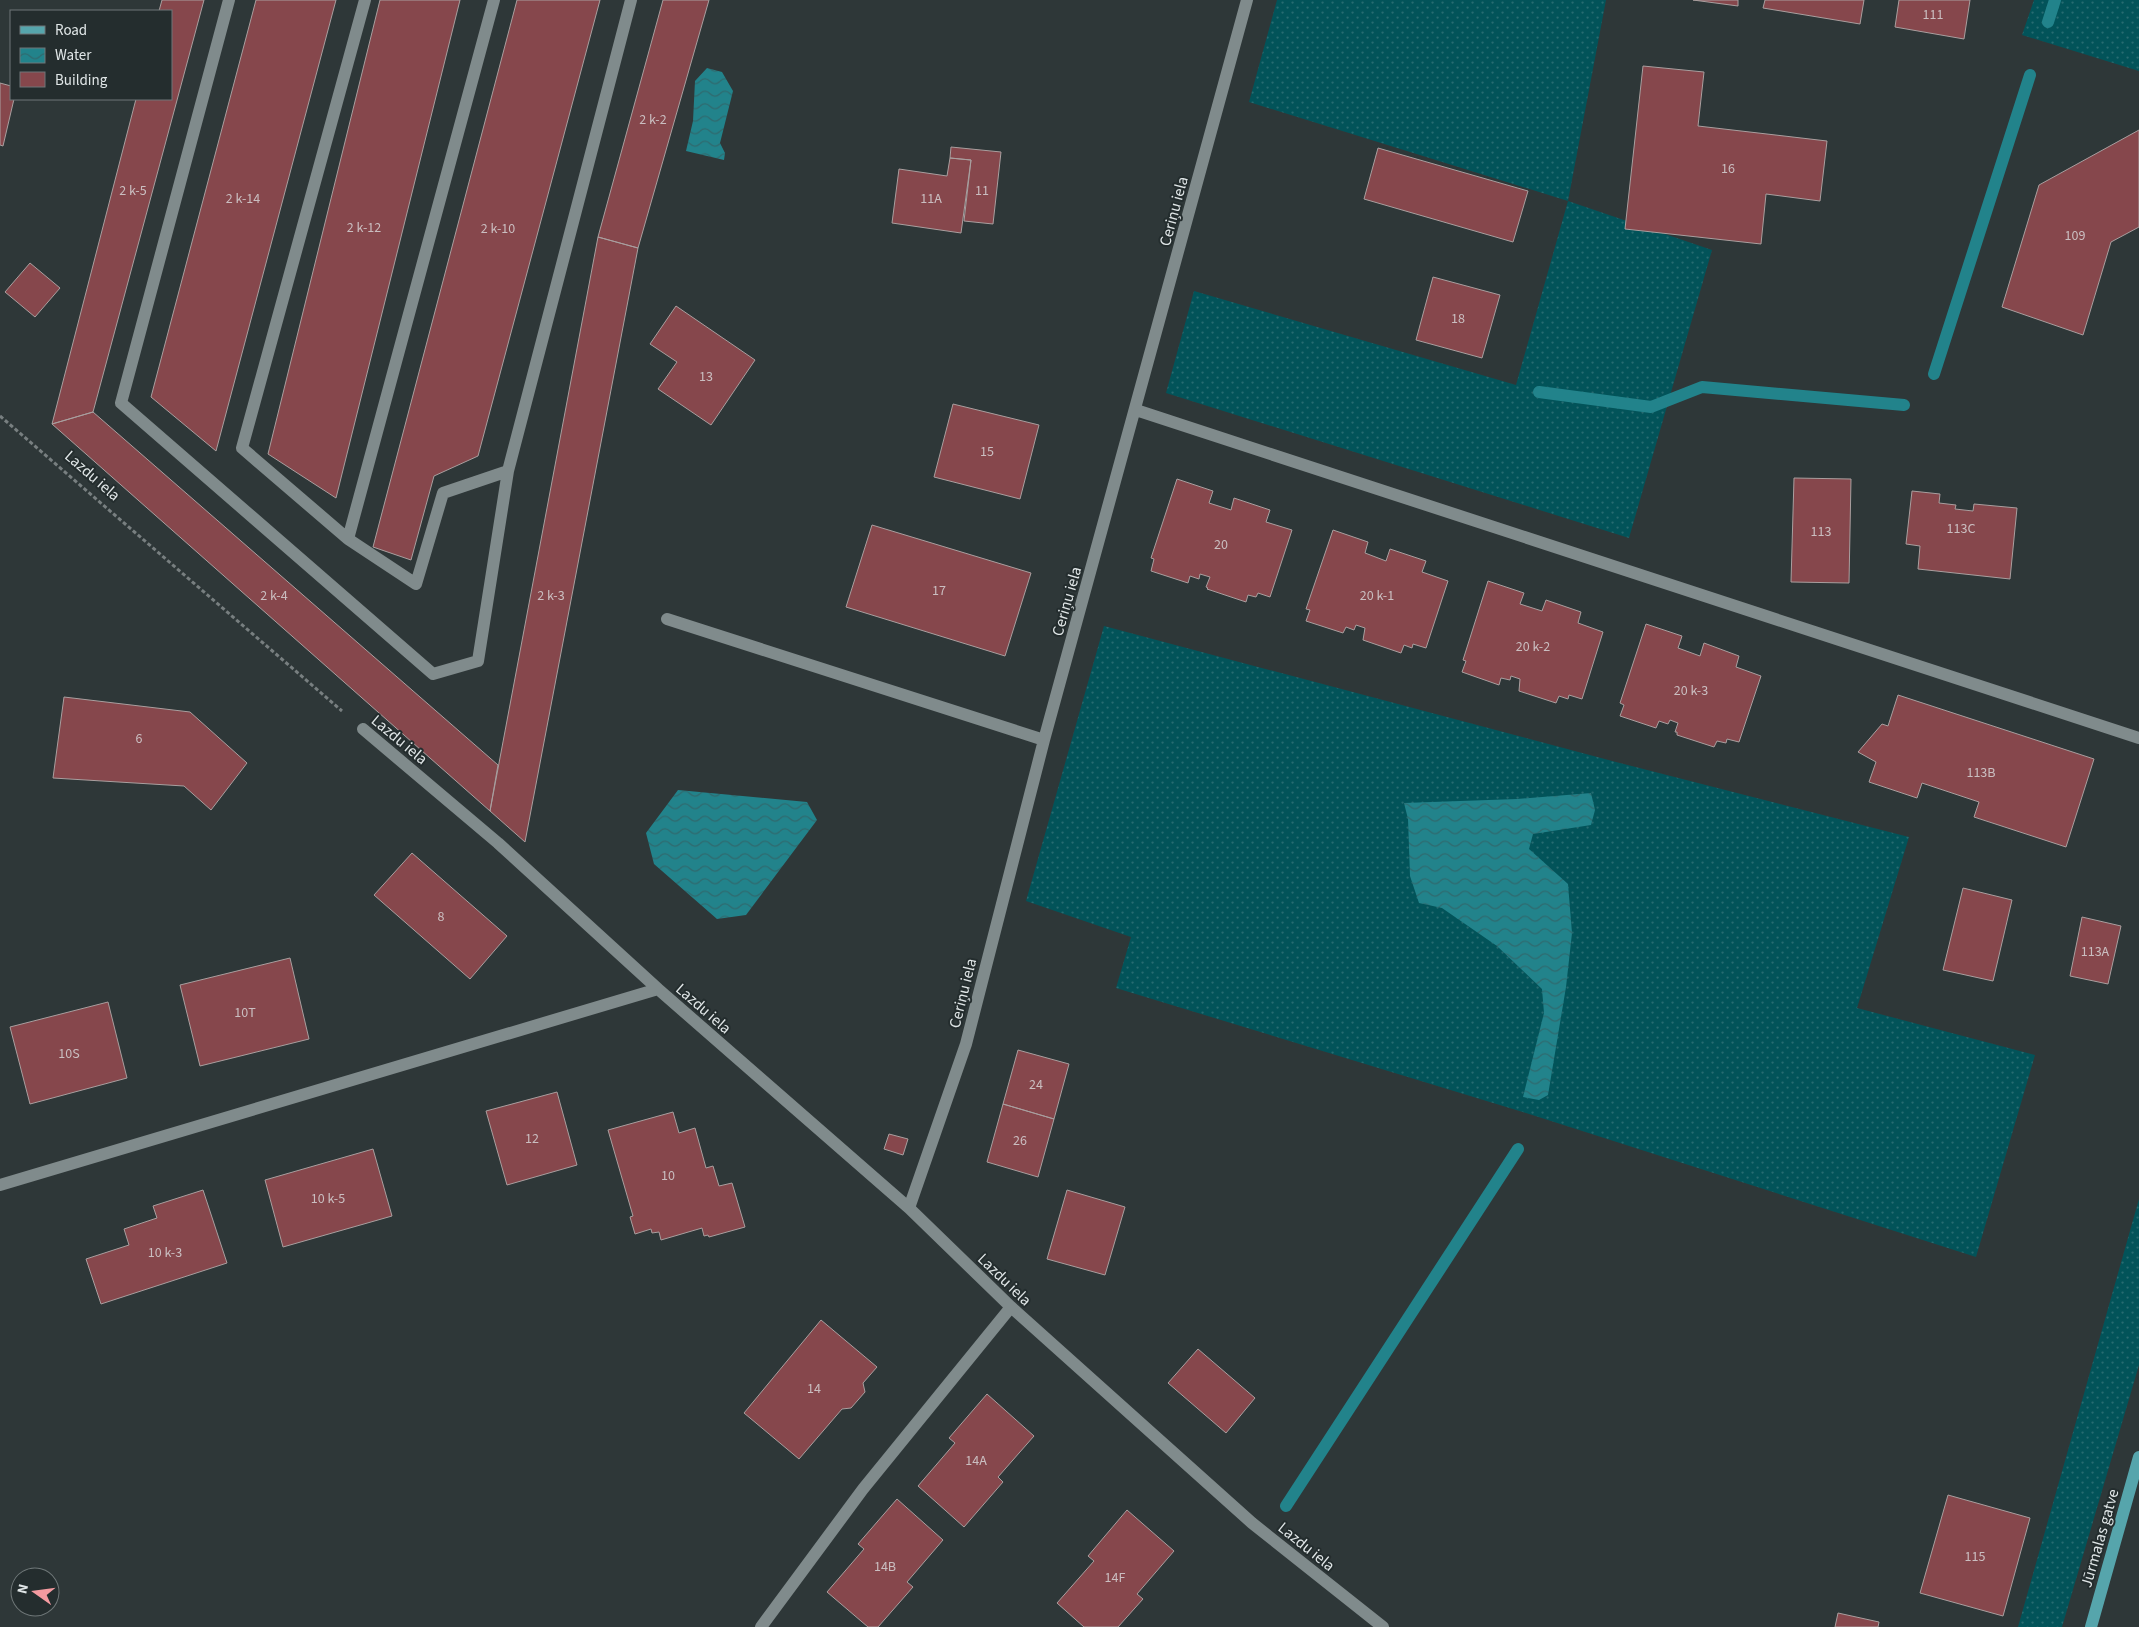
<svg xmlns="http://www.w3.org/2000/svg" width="2139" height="1627" font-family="'Source Sans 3',sans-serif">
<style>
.grass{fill:url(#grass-dots)}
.water{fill:url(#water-waves)}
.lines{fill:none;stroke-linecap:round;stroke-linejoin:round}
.stream{stroke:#22838b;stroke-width:12}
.building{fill:#86474c;stroke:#a99f9f}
.path{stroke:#787f80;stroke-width:3;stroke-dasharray:4 2.5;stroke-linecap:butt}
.minor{stroke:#808b8c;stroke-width:12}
.major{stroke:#56a5ac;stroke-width:12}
.labels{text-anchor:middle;stroke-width:4;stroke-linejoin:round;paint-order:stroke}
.number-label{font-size:14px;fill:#cabec0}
.street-label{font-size:16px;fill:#e0e6e7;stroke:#242d2e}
</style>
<defs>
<pattern id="grass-dots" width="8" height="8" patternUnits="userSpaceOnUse" patternTransform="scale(1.25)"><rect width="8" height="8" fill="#025359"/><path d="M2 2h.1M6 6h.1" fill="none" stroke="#276c71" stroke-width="1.8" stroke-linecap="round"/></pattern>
<pattern id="water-waves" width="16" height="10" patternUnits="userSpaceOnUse" patternTransform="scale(1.25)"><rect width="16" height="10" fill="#22838b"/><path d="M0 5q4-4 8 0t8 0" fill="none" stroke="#2f6a6f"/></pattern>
</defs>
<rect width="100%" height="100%" fill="#2e3738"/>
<!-- grass -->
<path class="grass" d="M1277 0H1606L1568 201 1712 250 1629 538 1166 393 1194 291 1516 385 1568 201 1249 102Z
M2034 0H2139V71L2022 35Z
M1104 626 1616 762 1909 837 1857 1008 2035 1055 1976 1257 1526 1113 1116 988 1131 937 1026 901Z
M2139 1199V1365L2062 1627H2018Z"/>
<!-- water -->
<path class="water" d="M707 68 722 72 733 91 720 143 725 153 724 160 686 151 693 121 695 81Z
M678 790 807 802 817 820 746 915 717 919 654 864 646 833Z
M1591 793 1595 810 1591 825 1533 834 1529 849 1568 884 1572 933 1566 987 1548 1095 1539 1100 1523 1097 1544 1013 1542 989 1497 946 1442 908 1419 903 1410 876 1408 819 1404 803 1517 799Z"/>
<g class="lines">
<!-- stream -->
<path class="stream" d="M2048 22 2055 0
M1934 374 2030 75
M1539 392 1651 407 1702 387 1904 405
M1286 1506 1518 1149"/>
</g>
<!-- building -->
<path class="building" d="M162 0H204L93 412 52 424 136 99H171V11H159Z
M256 0H336L216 451 151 397Z
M380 0H460L336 498 268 454Z
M517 0H600L478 456 434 476 411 560 373 547Z
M663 0H709L638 248 598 237Z
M1693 0H1738V6Z
M1765 0H1864L1860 24 1763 8Z
M1899 0H1970L1964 39 1895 27Z
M1643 66 1704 72 1698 126 1827 141 1820 201 1766 194 1761 244 1625 229Z
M0 83 11 86V99H14L3 146 0 145Z
M2139 130V227L2111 242 2083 335 2002 307 2039 185Z
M951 147 1001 152 993 224 964 221 971 160 950 158Z
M1378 148 1528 191 1513 242 1364 199Z
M950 158 971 160 961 233 892 223 899 169 947 176Z
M598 237 638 248 525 842 490 811Z
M30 263 60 288 35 317 5 292Z
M1433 277 1500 295 1482 358 1416 340Z
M676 306 755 360 711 425 658 389 677 362 650 344Z
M953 404 1039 425 1020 499 934 477Z
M93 412 498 765 490 811 52 424Z
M1794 478 1851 479 1849 583 1791 582Z
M1177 479 1213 491 1209 503 1231 510 1234 498 1270 510 1266 522 1292 530 1270 597 1258 593 1256 597 1248 595 1246 602 1207 589 1208 588 1206 587 1210 577 1200 574 1199 579 1190 576 1188 583 1151 571 1154 559 1151 558Z
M1912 491 1940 494 1939 503 1956 505 1955 509 1973 511 1974 504 2017 508 2010 579 1918 569 1920 546 1906 544Z
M872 525 1031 573 1005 656 846 607Z
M1333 530 1368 542 1365 553 1386 561 1390 549 1426 561 1422 572 1448 581 1426 648 1413 644 1412 648 1404 645 1401 653 1363 640 1365 628 1356 625 1354 630 1346 627 1343 633 1306 621 1310 610 1306 609Z
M1488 581 1524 593 1520 604 1542 611 1546 600 1581 612 1578 623 1603 632 1582 699 1569 695 1568 699 1559 696 1556 703 1519 691 1520 679 1511 676 1510 680 1501 678 1499 685 1462 672 1466 661 1463 660Z
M1646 624 1682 636 1678 648 1700 656 1704 643 1739 656 1736 667 1761 676 1739 742 1727 739 1726 743 1717 741 1714 747 1677 735V732H1675L1678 723 1670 720 1668 724 1659 721 1656 728 1620 716 1624 705 1620 703Z
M1898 695 2094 759 2066 847 1974 817 1979 802 1922 783 1917 798 1869 782 1876 762 1858 752 1882 724 1888 726Z
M64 697 190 712 247 763 211 810 184 786 53 778Z
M412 853 507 936 470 979 374 895Z
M1963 888 2012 900 1993 981 1943 970Z
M2082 917 2121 926 2108 984 2070 976Z
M290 958 309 1039 200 1066 180 985Z
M108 1002 127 1078 30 1104 10 1027Z
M1018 1050 1069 1064 1054 1119 1003 1104Z
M557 1092 577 1165 507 1185 486 1111Z
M1003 1104 1054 1119 1038 1177 987 1162Z
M673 1112 679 1133 695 1128 706 1168 713 1166 719 1186 732 1183 745 1227 709 1237 708 1235 704 1236 702 1228 661 1240 659 1232 652 1233 651 1229 635 1234 630 1217 633 1216 608 1130Z
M889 1134 908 1139 903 1155 884 1149Z
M373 1149 392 1216 283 1247 265 1180Z
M203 1190 227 1263 101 1304 86 1259 129 1245 124 1229 157 1218 153 1206Z
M1067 1190 1125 1207 1105 1275 1047 1259Z
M821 1320 877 1367 863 1383 865 1392 851 1408 842 1409 799 1459 744 1413Z
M1198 1349 1255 1398 1226 1433 1168 1383Z
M987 1394 1034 1436 998 1477 1003 1482 964 1527 918 1486 955 1443 949 1438Z
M1948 1495 2030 1518 2003 1616 1920 1593Z
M897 1499 943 1540 907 1582 913 1587 878 1627H868L827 1592 864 1549 858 1544Z
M1127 1510 1174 1551 1137 1594 1143 1599 1118 1627H1084L1057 1603 1094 1561 1088 1556Z
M1838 1613 1879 1622 1878 1627H1835Z"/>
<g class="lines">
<!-- path -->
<path class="path" d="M0 416 342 711"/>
<!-- minor -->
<path class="minor" d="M229 0 121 403 433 674 478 661 508 471 631 0
M494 0 348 539 416 584 443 493 508 471
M1136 410 2139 738
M348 539 242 448 365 0
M667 619 1044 740
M363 729 498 843 658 989 909 1208 1011 1307 1252 1523 1383 1627
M0 1185 658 989
M909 1208 966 1044 1044 740 1247 0
M761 1627 863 1489 1011 1307"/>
<!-- major -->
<path class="major" d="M2091 1627 2139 1457"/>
</g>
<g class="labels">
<!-- number labels -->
<g class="number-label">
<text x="1933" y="19">111</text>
<text x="653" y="124">2 k-2</text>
<text x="1728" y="173">16</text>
<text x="133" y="195">2 k-5</text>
<text x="982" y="195">11</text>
<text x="243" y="203">2 k-14</text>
<text x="931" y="203">11A</text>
<text x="364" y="232">2 k-12</text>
<text x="498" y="233">2 k-10</text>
<text x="2075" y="240">109</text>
<text x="1458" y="323">18</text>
<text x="706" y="381">13</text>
<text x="987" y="456">15</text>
<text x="1961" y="533">113C</text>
<text x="1821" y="536">113</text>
<text x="1221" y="549">20</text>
<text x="939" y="595">17</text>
<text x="274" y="600">2 k-4</text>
<text x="551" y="600">2 k-3</text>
<text x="1377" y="600">20 k-1</text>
<text x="1533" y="651">20 k-2</text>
<text x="1691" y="695">20 k-3</text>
<text x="139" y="743">6</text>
<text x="1981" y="777">113B</text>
<text x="441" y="921">8</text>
<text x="2095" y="956">113A</text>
<text x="245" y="1017">10T</text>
<text x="69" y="1058">10S</text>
<text x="1036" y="1089">24</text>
<text x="532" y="1143">12</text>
<text x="1020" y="1145">26</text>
<text x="668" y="1180">10</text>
<text x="328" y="1203">10 k-5</text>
<text x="165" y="1257">10 k-3</text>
<text x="814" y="1393">14</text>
<text x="976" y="1465">14A</text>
<text x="1975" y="1561">115</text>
<text x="885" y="1571">14B</text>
<text x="1115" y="1582">14F</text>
</g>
<!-- street labels -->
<g class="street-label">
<text transform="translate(1173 211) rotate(-75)" y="6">Ceriņu iela</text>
<text transform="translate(93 475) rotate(41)" y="6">Lazdu iela</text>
<text transform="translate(1066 601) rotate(-74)" y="6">Ceriņu iela</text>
<text transform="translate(400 739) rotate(40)" y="6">Lazdu iela</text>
<text transform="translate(962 993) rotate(-76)" y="6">Ceriņu iela</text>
<text transform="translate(704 1008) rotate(41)" y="6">Lazdu iela</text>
<text transform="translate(1005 1279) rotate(44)" y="6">Lazdu iela</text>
<text transform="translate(2099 1538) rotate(-74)" y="6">Jūrmalas gatve</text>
<text transform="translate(1307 1546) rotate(39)" y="6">Lazdu iela</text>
</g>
</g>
<!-- legend -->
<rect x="10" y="10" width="162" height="90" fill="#242d2e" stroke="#6f7778"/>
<rect x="20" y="26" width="25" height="8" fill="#56a5ac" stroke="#6f7778"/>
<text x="55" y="35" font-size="15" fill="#e0e6e7">Road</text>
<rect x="20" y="48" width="25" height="15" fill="url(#water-waves)" stroke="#6f7778"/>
<text x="55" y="60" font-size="15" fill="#e0e6e7">Water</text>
<rect x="20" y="72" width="25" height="15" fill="#86474c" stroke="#6f7778"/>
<text x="55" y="85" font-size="15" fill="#e0e6e7">Building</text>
<!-- north arrow -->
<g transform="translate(35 1592) rotate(284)"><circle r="24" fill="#242d2e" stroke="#6f7778"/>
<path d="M0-4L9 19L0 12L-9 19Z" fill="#f49aa0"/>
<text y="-8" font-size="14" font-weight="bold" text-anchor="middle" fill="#e0e6e7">N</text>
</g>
</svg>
